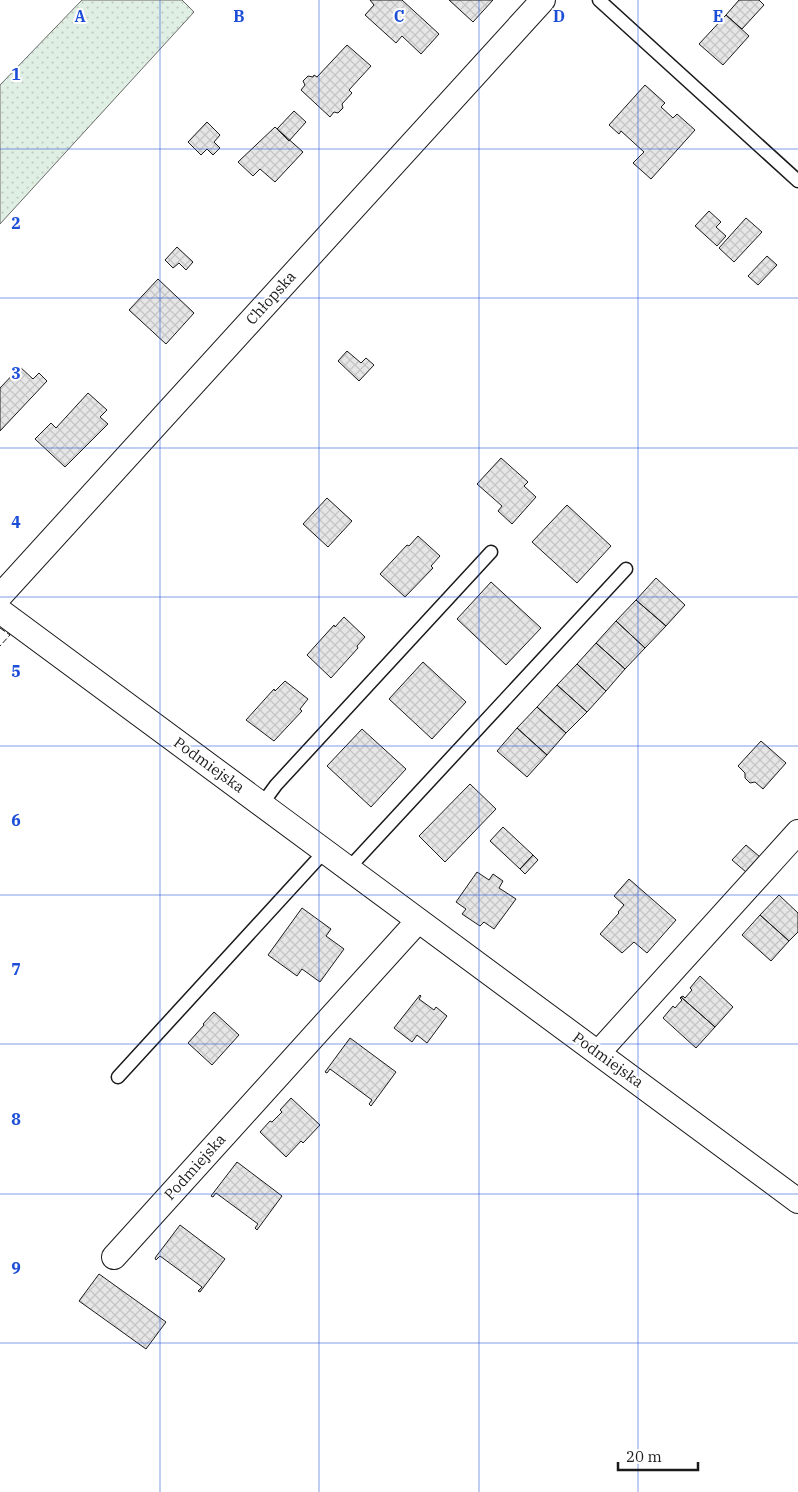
<svg xmlns="http://www.w3.org/2000/svg" width="798" height="1492" font-family="'IBM Plex Serif',serif">
<style>
.grass{fill:url(#grass-dots);stroke:#6a6a6a}
.building{fill:url(#building-cross-hatch);stroke:#1a1a1a}
.lines{fill:none;stroke-linecap:round;stroke-linejoin:round}
.lane-casing{stroke:#1a1a1a;stroke-width:15}
.street-casing{stroke:#1a1a1a;stroke-width:26}
.lane{stroke:#fff;stroke-width:12}
.street{stroke:#fff;stroke-width:24}
.fence{stroke:#1a1a1a;stroke-width:1;stroke-dasharray:6 2.5;stroke-linecap:butt}
.grid{fill:none;stroke:#1d4ed8;stroke-width:1;stroke-opacity:0.55}
.labels{text-anchor:middle;stroke-width:4;stroke-linejoin:round;paint-order:stroke}
.street-label{font-size:15px;fill:#1a1a1a;stroke:#fff}
.grid-label{font-size:16px;text-anchor:middle;font-weight:bold;fill:#1d4ed8;stroke:#fff;stroke-width:4;stroke-linejoin:round;paint-order:stroke}
</style>
<defs>
<pattern id="grass-dots" width="8" height="8" patternUnits="userSpaceOnUse" patternTransform="scale(1.25)"><rect width="8" height="8" fill="#e0efe3"/><path d="M2 2h.1M6 6h.1" fill="none" stroke="#c0ccc2" stroke-width="1.8" stroke-linecap="round"/></pattern>
<pattern id="building-cross-hatch" width="8" height="8" patternUnits="userSpaceOnUse" patternTransform="scale(1.25)"><rect width="8" height="8" fill="#e6e6e6"/><path d="M0 0l8 8M0 8l8-8" fill="none" stroke="#c5c5c5"/></pattern>
</defs>
<rect width="100%" height="100%" fill="#fff"/>
<!-- grass -->
<path class="grass" d="M82 0H182L194 12 0 224V85Z"/>
<!-- building -->
<path class="building" d="M370 0H402L439 34 421 54 402 36 396 43 365 15 374 5Z
M449 0H493L473 22Z
M739 0H759L764 5 742 29 726 15Z
M726 15 749 36 723 65 699 44Z
M347 45 371 66 349 90 352 93 342 104 343 108 338 113 334 112 330 117 301 90 305 85 303 81 308 76 313 77 314 75 317 77Z
M645 85 665 103 661 107 673 118 677 114 695 130 651 179 633 163 644 152 621 131 619 134 609 125Z
M294 111 306 122 289 141 277 129Z
M207 122 220 135 214 142 220 148 213 155 207 149 201 155 188 142Z
M275 127 303 152 275 182 260 169 253 176 238 162Z
M709 211 721 222 716 227 726 236 717 246 695 226Z
M746 218 762 232 734 262 719 248Z
M177 247 193 262 186 270 179 263 173 268 165 260Z
M767 256 777 265 758 285 748 276Z
M158 279 194 313 166 344 129 310Z
M347 351 361 363 366 358 374 365 359 381 338 361Z
M20 367 33 379 39 373 47 381 0 431V388Z
M88 393 107 410 100 417 108 424 65 467 35 439 51 423 56 428Z
M501 458 528 482 524 486 536 497 512 524 498 511 502 506 477 484Z
M327 498 352 521 328 547 303 524Z
M567 505 611 546 577 583 532 542Z
M418 536 440 556 431 566 433 568 405 597 380 574 407 545 409 546Z
M656 578 685 605 666 626 636 600Z
M491 582 541 628 506 665 457 619Z
M636 600 666 626 645 648 616 621Z
M344 617 365 637 357 646 358 648 331 678 307 655 334 625 335 627Z
M616 621 645 648 625 669 596 643Z
M596 643 625 669 606 691 577 664Z
M423 662 466 702 432 739 389 699Z
M577 664 606 691 587 712 557 685Z
M285 681 308 699 300 709 302 711 274 741 246 720 274 689 275 691Z
M557 685 587 712 566 733 537 707Z
M537 707 566 733 547 755 517 728Z
M517 728 547 755 527 777 497 751Z
M362 729 406 769 371 807 327 766Z
M761 741 786 763 763 789 755 782 750 783 745 778V773L738 766Z
M470 784 496 809 445 862 419 836Z
M503 827 533 855 520 869 490 841Z
M746 845 760 857 746 872 732 860Z
M533 855 538 860 525 874 520 869Z
M477 872 489 880 493 874 503 881 499 888 516 899 494 929 484 922 480 926 462 914 466 909 456 902Z
M629 879 676 920 647 953 634 942 622 953 600 934 619 913 618 912 624 905 614 896Z
M779 895 798 913V932L789 941 760 915Z
M302 908 331 929 326 936 344 949 320 982 302 969 297 976 268 955Z
M760 915 789 941 771 961 742 935Z
M700 976 733 1007 715 1027 681 997 683 996 685 998 692 990 690 988Z
M420 995 421 996 419 999 434 1010 436 1007 447 1016 427 1043 417 1035 412 1042 394 1028Z
M681 997 715 1027 696 1048 663 1018 673 1006 675 1008 682 1000 680 998Z
M214 1012 239 1035 212 1065 188 1043 204 1025 203 1024Z
M350 1038 396 1072 371 1106 369 1104 372 1100 330 1069 327 1073 325 1072Z
M291 1098 320 1125 303 1143 301 1141 286 1157 260 1132 270 1121 272 1122 282 1112 280 1110Z
M237 1162 282 1196 257 1230 255 1228 258 1224 216 1193 213 1197 211 1196Z
M180 1225 225 1259 200 1292 198 1291 202 1287 160 1256 156 1260 155 1258Z
M99 1274 166 1322 146 1349 79 1301Z"/>
<g class="lines">
<!-- lane casing -->
<g class="lane-casing">
<path id="lane" d="M599 0 798 181
M262 804 276 785 491 552
M348 869 626 569
M118 1077 325 851"/>
</g>
<!-- street casing -->
<g class="street-casing">
<path id="street" d="M0 596 543 0
M0 611 798 1201
M598 1053 798 832
M114 1257 418 921"/>
</g>
<!-- lane -->
<use href="#lane" class="lane"/>
<!-- street -->
<use href="#street" class="street"/>
<!-- fence -->
<path class="fence" d="M0 628 10 635 0 646"/>
</g>
<!-- grid -->
<path class="grid" d="M160 0V1492M319 0V1492M479 0V1492M638 0V1492M0 149H798M0 298H798M0 448H798M0 597H798M0 746H798M0 895H798M0 1044H798M0 1194H798M0 1343H798"/>
<g class="labels">
<!-- street labels -->
<g class="street-label">
<text transform="translate(271 298) rotate(-48)" y="5">Chłopska</text>
<text transform="translate(209 765) rotate(36)" y="5">Podmiejska</text>
<text transform="translate(608 1060) rotate(36)" y="5">Podmiejska</text>
<text transform="translate(195 1167) rotate(-48)" y="5">Podmiejska</text>
</g>
</g>
<g class="grid-label">
<text x="80" y="22">A</text>
<text x="239" y="22">B</text>
<text x="399" y="22">C</text>
<text x="559" y="22">D</text>
<text x="718" y="22">E</text>
<text x="16" y="80">1</text>
<text x="16" y="229">2</text>
<text x="16" y="379">3</text>
<text x="16" y="528">4</text>
<text x="16" y="677">5</text>
<text x="16" y="826">6</text>
<text x="16" y="975">7</text>
<text x="16" y="1125">8</text>
<text x="16" y="1274">9</text>
</g>
<!-- scale -->
<path d="M618 1462v8h80v-8" fill="none" stroke="#1a1a1a" stroke-width="2.5"/>
<text x="626" y="1462" font-size="15" fill="#1a1a1a" stroke="#ffffff" stroke-width="4" paint-order="stroke">20 m</text>
</svg>
